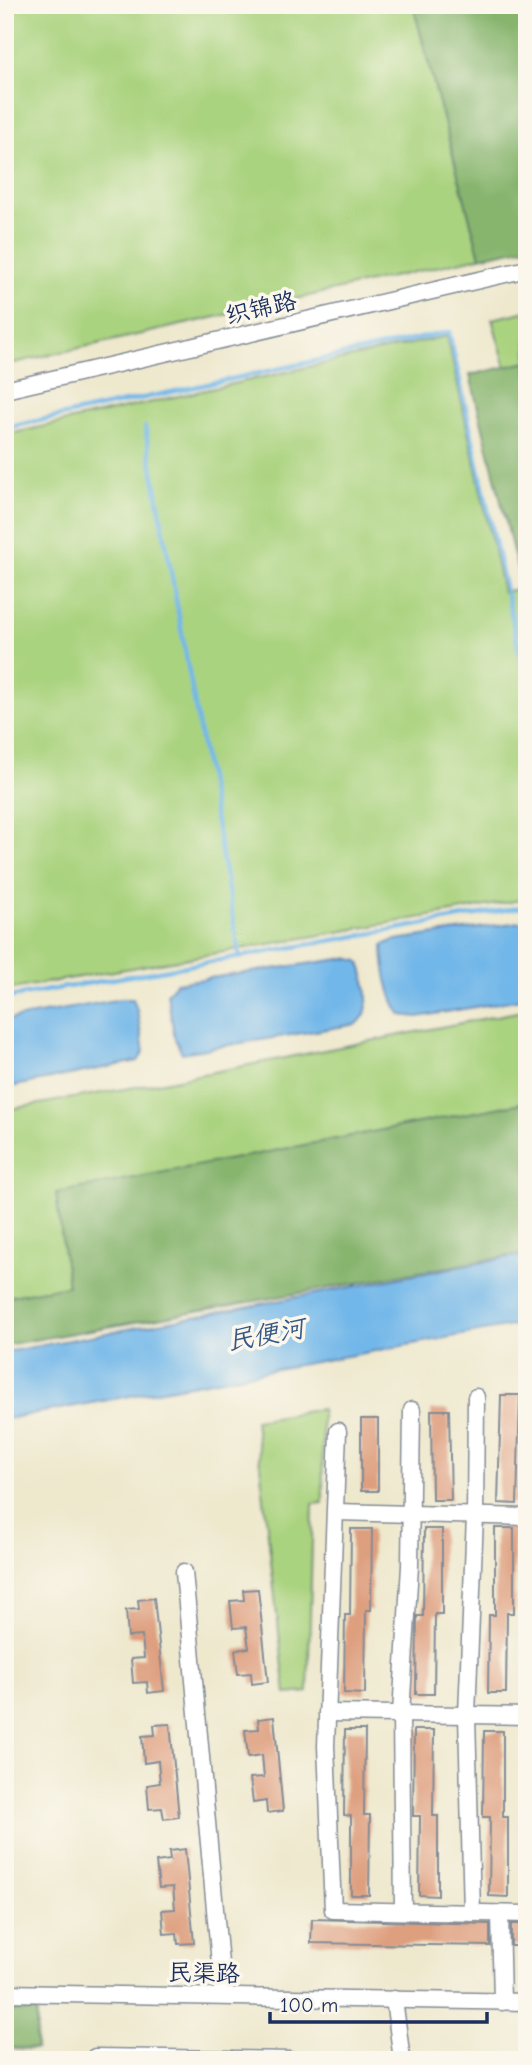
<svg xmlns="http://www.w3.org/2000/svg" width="532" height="2065" font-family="'Comic Neue','LXGW WenKai TC',sans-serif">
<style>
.green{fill:#aad37f;stroke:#62816e;stroke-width:2}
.forest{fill:#87b56e;stroke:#517266;stroke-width:2}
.water{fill:#72b7e9;stroke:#4673a4;stroke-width:2}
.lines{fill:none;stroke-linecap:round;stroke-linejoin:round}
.stream{stroke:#72b7e9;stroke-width:4.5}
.building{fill:#de9f7f}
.minor-casing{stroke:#848c96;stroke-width:19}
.minor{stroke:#fff;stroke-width:16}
.labels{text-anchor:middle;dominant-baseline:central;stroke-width:7;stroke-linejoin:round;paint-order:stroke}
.street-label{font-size:24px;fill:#1b2f5e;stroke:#fbf7ec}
.water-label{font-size:26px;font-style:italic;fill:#355888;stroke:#fbf7ec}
</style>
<rect width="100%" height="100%" fill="#fbf7ec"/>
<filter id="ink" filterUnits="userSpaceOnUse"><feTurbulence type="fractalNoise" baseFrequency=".0143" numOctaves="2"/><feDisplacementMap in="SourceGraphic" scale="14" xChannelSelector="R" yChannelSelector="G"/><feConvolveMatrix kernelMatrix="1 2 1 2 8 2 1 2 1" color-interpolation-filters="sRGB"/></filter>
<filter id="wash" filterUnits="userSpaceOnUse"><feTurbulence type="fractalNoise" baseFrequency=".00686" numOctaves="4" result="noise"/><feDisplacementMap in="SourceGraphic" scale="28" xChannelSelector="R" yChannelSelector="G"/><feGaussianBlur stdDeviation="1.57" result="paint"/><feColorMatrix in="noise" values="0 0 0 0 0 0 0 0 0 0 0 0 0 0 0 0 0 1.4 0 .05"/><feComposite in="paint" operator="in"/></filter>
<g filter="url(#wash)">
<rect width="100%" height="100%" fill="#eee8cd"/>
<g class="green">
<polygon points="5,5 413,5 480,257 5,365"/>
<polygon points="527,311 527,362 506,367 492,319"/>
<polygon points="447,336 503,592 527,587 527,899 5,990 5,435"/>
<polygon points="527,1010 527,1102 57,1193 68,1286 5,1297 5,1110 158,1083"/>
<polygon points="322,1409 323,1503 313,1504 308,1692 286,1694 255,1420"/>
</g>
<g class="forest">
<polygon points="413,5 527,5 527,247 480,257"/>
<polygon points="527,362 527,587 522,588 470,375"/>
<polygon points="527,1102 527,1253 5,1345 5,1297 68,1286 56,1193"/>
<polygon points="5,2010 37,2011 36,2049 5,2048"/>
</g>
<g class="water">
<path d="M527 921V998L418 1017 401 1015C389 1000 383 965 383 945L396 940Z"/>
<path d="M347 958 359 961C365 973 370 1001 365 1014 364 1016 359 1022 357 1024L182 1053 175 1039 167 994 176 983Z"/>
<polygon points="121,999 133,999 137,1010 144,1052 138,1061 5,1088 5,1020"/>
<polygon points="527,1254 527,1323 5,1419 5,1352"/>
</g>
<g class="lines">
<g class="stream">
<polyline points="145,427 240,957"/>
<polyline points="5,428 449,332 527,687"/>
<polyline points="5,998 527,906"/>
</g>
</g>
<g id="blocks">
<g class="building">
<polygon points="501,1395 520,1395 517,1504 498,1503"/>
<polygon points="431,1410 449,1410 451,1500 432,1500"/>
<rect x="361" y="1419" width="17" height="72"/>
<polygon points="495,1528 514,1528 514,1613 507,1613 506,1693 488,1693 489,1615 495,1615"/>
<polygon points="351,1529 372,1529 371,1610 366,1610 365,1694 344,1693 345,1615 350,1615"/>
<polygon points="424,1529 442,1529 442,1614 435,1614 434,1694 416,1694 417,1616 423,1616"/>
<polygon points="258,1589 268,1682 252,1684 251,1673 238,1674 235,1650 249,1648 246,1627 233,1628 230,1601 244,1600 243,1590"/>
<polygon points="154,1598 164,1691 148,1693 147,1682 133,1683 131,1659 144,1658 142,1636 128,1637 126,1610 139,1609 138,1600"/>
<polygon points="274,1717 283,1811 267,1813 266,1801 253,1803 250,1778 264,1777 262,1755 248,1757 245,1730 259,1729 258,1719"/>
<polygon points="170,1724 179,1817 164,1819 162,1808 149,1809 147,1785 160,1783 158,1761 144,1763 142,1736 155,1735 154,1725"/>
<polygon points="345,1730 365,1730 364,1815 370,1815 369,1895 351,1895 351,1816 344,1815"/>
<polygon points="414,1730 434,1730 433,1816 438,1816 438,1896 419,1895 420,1816 413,1816"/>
<polygon points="484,1731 503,1731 503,1817 508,1817 508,1897 489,1896 490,1817 483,1817"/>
<polygon points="185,1849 194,1943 178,1944 177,1933 164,1934 162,1910 175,1909 173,1887 159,1888 156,1862 170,1860 169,1851"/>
<polygon points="312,1919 490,1924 490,1946 311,1943"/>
<rect x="511" y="1924" width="16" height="22"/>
</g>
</g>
</g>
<g filter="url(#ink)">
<use href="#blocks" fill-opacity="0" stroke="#848c96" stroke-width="2"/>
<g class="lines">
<g class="minor-casing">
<g id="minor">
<polyline points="5,390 527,269"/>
<polyline points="338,1431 326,1746 333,1910 527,1914"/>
<polyline points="336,1512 527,1517"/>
<polyline points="184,1572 223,1996"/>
<polyline points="327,1713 527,1716"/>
<polyline points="403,1911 401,1714 410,1566 412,1410"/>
<polyline points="472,1913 467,1715 475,1516 476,1397"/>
<polyline points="500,1914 502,2002"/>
<polyline points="5,1993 527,2002"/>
<polyline points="394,1999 402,2060"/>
<polyline points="96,2060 95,2057 289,2060"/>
</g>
</g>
<use href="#minor" class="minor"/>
</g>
</g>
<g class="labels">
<g class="street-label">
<text transform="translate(261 308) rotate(-13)">织锦路</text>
<text transform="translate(204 1973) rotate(1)">民渠路</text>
</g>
<g class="water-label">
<text transform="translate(266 1335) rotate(-10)">民便河</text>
</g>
</g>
<rect width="532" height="2065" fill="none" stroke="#fbf7ec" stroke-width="28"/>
<path d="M270 2012v10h217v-10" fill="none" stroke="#1b2f5e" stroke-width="3.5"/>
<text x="280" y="2012" font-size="21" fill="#1b2f5e" stroke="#fbf7ec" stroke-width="5" paint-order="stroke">100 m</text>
</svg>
